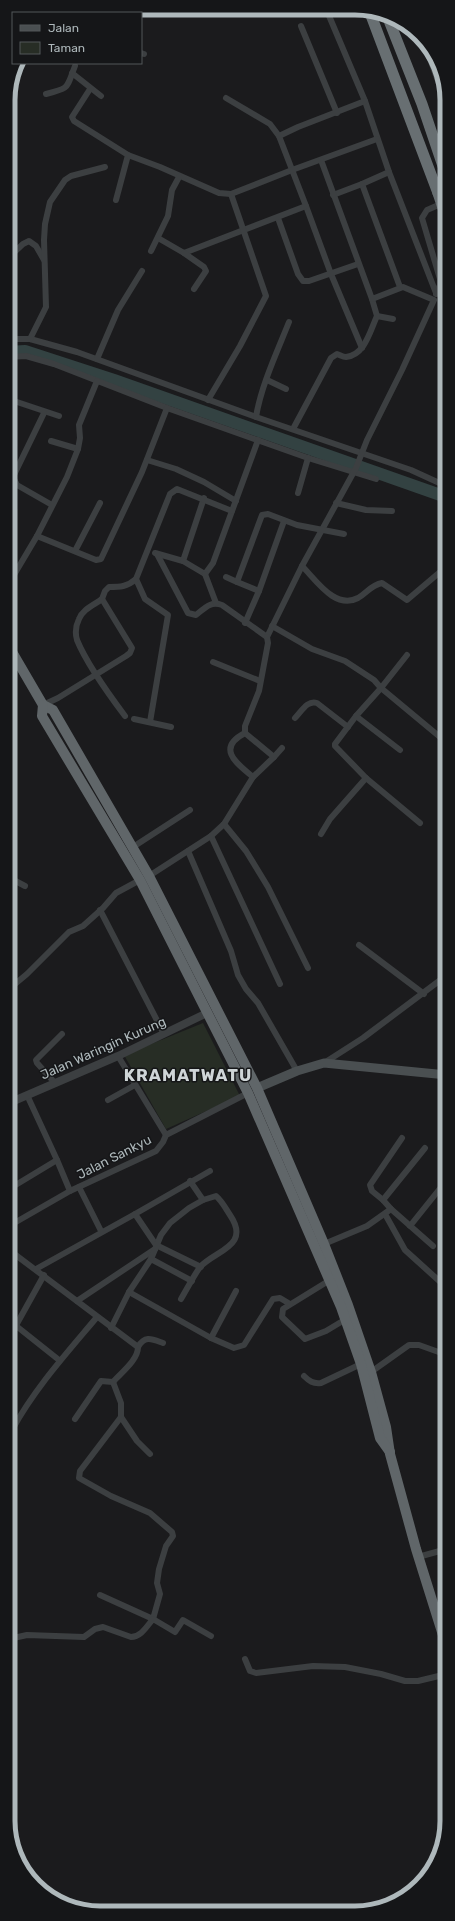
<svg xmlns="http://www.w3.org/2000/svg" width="455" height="1921" font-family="Rubik,sans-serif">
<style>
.green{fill:#272d25}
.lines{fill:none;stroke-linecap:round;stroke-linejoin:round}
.river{stroke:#334242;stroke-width:12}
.minor{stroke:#3c3f41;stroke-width:6}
.tertiary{stroke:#3c3f41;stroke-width:8}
.secondary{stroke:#4a4f51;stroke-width:9}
.trunk{stroke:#606669;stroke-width:10}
.motorway{stroke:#686f72;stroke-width:11}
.motorway-bridge{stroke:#686f72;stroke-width:11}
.labels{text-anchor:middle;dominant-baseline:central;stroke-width:3;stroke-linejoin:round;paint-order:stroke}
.street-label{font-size:13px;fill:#aeb8bb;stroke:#151618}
.district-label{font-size:17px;font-weight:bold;letter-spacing:1px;fill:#cfd5d7;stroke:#151618}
.rim{fill:none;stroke:#aeb8bb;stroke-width:5}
</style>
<rect width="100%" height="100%" fill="#1b1b1d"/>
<polygon class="green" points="203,1023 240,1096 166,1129 124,1055"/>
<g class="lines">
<polyline class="river" points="8,352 25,351 114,380 446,497"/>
<g class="minor">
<polyline points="327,11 365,101 389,172 362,184 400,287"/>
<polyline points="301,26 337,113"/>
<polyline points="425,45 446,103"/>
<polyline points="141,53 144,54"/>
<polyline points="72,73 101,96"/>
<polyline points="90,89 72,117 74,121 128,155 116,200"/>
<path d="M46 94C70 88 66 89 75 66"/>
<polyline points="226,98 270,124 279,136"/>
<polyline points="128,155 160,167 219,193 231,194"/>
<polyline points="389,172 436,293"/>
<polyline points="333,195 362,184"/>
<polyline points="306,206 331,274 362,348"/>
<polyline points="278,218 298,274 303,281 309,281 358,264"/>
<polyline points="158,238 184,253 306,206 279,136 298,127 365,101"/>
<polyline points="151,251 168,216 172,190 179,177"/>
<polyline points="184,253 204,267 206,271 194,289"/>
<polyline points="8,258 23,244 29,241 36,246 44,260"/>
<polyline points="436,294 440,285 440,279 422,218 427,210 443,203"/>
<polyline points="377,316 393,319"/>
<polyline points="8,339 30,339 77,352 256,417 411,470 446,486"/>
<polyline points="30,339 46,307 44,240 45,224 50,202 65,180 71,176 105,167"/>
<polyline points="8,357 26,356 54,364 167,408 308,458 376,479"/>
<polyline points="97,359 118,310 142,271"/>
<polyline points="267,380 286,389"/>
<polyline points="8,399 59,416"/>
<polyline points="208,400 240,346 266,296 231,194 292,170 377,139"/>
<polyline points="44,413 13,477 17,485 52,505"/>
<path d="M256 417C261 386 277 352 289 322"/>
<path d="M293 429 331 358 337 354C340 355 343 357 346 357 365 355 370 331 377 316L372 299"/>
<polyline points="51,441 78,449"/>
<polyline points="147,460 176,469 204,482 236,501"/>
<polyline points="298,493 308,458"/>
<polyline points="336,503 366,510 392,511"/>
<polyline points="37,536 96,560 101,559 142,472 167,408"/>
<polyline points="75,551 100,503"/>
<polyline points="155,553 183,561 204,498"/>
<path d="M157 554 188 613 196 615C205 608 210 601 222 605L267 637 302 566 356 468 367 440 402 370 434 300 403 287 372 299 321 160"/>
<polyline points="183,561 205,574 213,563 258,440"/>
<path d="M302 566C316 580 335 610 358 598 367 593 371 585 382 583L407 600 440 572"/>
<polyline points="205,574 216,603"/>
<polyline points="226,577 237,582"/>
<polyline points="136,579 145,599 168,615 150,722"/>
<polyline points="8,585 37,536 67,477 78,449 80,438 79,425 97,381"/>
<polyline points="259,591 237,582 262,515 268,514 297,525 344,534"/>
<polyline points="245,623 259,591 284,521"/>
<polyline points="272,626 312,649 345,661 374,680 381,688 356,716 335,744 335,746 366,778 420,823"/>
<polyline points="407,655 381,688 446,742"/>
<polyline points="213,662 260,681"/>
<polyline points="43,705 58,698 126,656 130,653 132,648 102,599"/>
<path d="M125 716C110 696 86 662 77 640 75 633 76 625 79 619 83 609 94 605 102 599L105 591 109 587C120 587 127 587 136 579L170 494 177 489 232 511"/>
<polyline points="356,716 400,750"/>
<path d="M295 718C302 711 307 700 317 703L348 727"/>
<polyline points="134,719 171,727"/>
<path d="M245 733C216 748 236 763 253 777"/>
<polyline points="274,757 282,748"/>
<polyline points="224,824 246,851 268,887 308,968"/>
<polyline points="321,834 330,819 366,778"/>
<polyline points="211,836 280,984"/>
<polyline points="133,847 190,810"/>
<polyline points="188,851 231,951 238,975 246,989 258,1003 297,1071"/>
<polyline points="149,876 211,836 224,824 253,777 274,757 245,733 245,726 259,691 268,643 267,637"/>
<polyline points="8,877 25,886"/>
<polyline points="100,910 164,1034"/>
<polyline points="359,945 424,994"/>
<polyline points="9,989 27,974 69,932 83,926 103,908 116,893 140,880"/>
<polyline points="118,1056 166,1135"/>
<polyline points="324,1063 363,1038 447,975"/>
<polyline points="55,1083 37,1063 36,1060 62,1034"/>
<polyline points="108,1100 135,1085"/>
<polyline points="57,1160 70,1191"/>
<polyline points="190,1181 203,1200"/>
<polyline points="79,1187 101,1231"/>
<polyline points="9,1189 57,1160 27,1095"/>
<polyline points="383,1200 372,1191 370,1185 402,1138"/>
<polyline points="391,1209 433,1246"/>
<polyline points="135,1214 210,1171"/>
<polyline points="385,1214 405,1250 447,1288"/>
<polyline points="9,1226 70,1191 156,1151 163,1142 166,1135 248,1093"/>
<polyline points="410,1226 442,1186 447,1185"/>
<polyline points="324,1244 367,1226 391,1209 383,1200 425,1148"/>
<path d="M9 1250 138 1347C138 1360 122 1372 113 1382L101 1381 75 1419"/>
<polyline points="151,1259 192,1281"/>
<polyline points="36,1269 135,1214 156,1245 201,1267"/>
<polyline points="330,1280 283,1309 282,1317 305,1339 326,1331 346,1319"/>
<polyline points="129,1292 211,1338 234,1348 244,1345 273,1299 280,1298 290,1304"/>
<polyline points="77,1301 155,1249"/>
<polyline points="15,1325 59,1360"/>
<path d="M111 1328 129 1292 151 1259 161 1235 170 1223 189 1208 203 1200 216 1196C222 1201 226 1209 230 1215 251 1246 216 1250 200 1267 193 1277 187 1289 181 1299"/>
<polyline points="9,1338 44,1275"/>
<polyline points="211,1338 236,1291"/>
<path d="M138 1347C145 1335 152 1339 163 1343"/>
<polyline points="371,1372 409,1345 419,1345 447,1355"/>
<path d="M304 1376C309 1381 313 1384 321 1383L361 1364"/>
<polyline points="121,1417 137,1441 150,1454"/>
<path d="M12 1430C35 1388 66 1354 97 1317"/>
<polyline points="418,1557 447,1549"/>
<polyline points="100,1595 153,1619 160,1594 157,1583 159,1569 166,1546 173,1536 172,1532 150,1513 111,1496 79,1478 80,1471 121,1417 121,1403 113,1382"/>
<path d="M9 1639 27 1635 84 1637 95 1629 103 1627 131 1637C141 1637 147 1626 153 1619L175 1632 183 1620 211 1636"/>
<polyline points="245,1659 250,1671 256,1673 313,1666 345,1667 381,1674 405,1681 418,1681 447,1674"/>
</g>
<polyline class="tertiary" points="9,1103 118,1056 207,1013"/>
<polyline class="secondary" points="257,1088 297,1071 324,1063 447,1075"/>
<g class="trunk">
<polyline points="8,645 43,705 53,710 149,876 257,1088 324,1244 348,1305 371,1372 386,1427 390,1454 416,1549 447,1648"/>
<polyline points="43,705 42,716 140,880 248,1093 341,1307 361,1364 380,1438 390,1452"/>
</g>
<g class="motorway">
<polyline points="369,10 438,193"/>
<polyline points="388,18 422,104 446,175"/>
</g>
<polyline class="motorway-bridge" points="438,193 444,211"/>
</g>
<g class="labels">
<g class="street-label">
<text transform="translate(103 1048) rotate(-24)">Jalan Waringin Kurung</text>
<text transform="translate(114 1157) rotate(-27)">Jalan Sankyu</text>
</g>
<g class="district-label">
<text x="188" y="1075">KRAMATWATU</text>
</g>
</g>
<path d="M0 0H455V1921H0ZM100 15H355A85 85 0 0 1 440 100V1821A85 85 0 0 1 355 1906H100A85 85 0 0 1 15 1821V100A85 85 0 0 1 100 15Z" fill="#151618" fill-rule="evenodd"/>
<path class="rim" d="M100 15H355A85 85 0 0 1 440 100V1821A85 85 0 0 1 355 1906H100A85 85 0 0 1 15 1821V100A85 85 0 0 1 100 15Z"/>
<rect x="12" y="12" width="130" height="52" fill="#151618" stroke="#525759"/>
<rect x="20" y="25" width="20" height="6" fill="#4a4f51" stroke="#525759"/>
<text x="48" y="32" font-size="12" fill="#aeb8bb">Jalan</text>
<rect x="20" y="42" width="20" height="12" fill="#272d25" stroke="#525759"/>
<text x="48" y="52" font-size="12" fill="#aeb8bb">Taman</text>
</svg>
